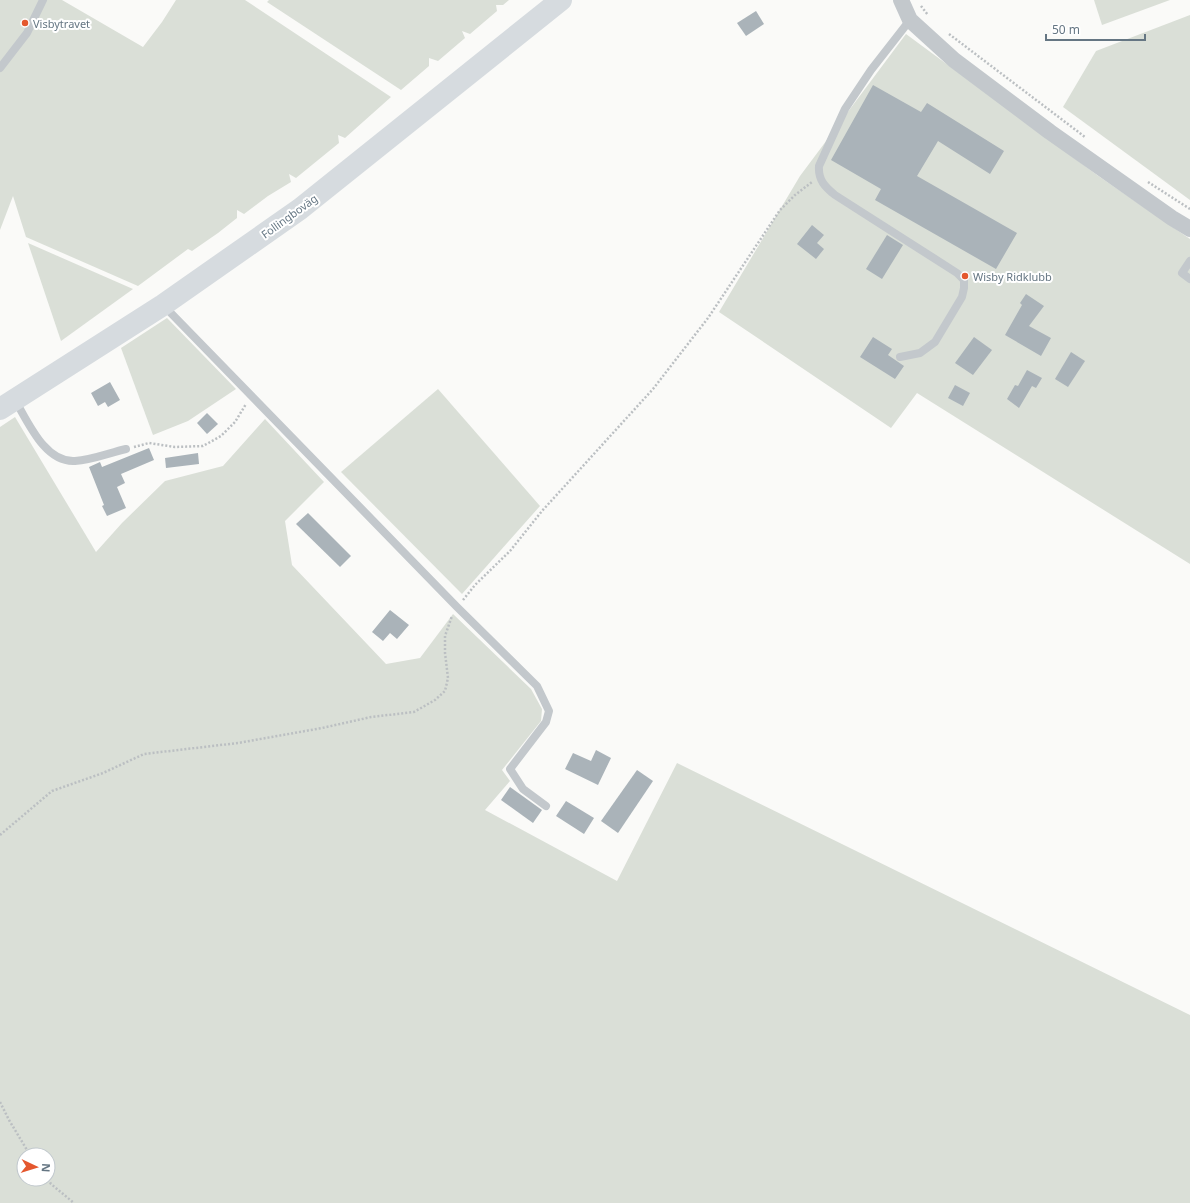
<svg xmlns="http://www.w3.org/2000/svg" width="1190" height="1203" font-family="'Noto Sans',sans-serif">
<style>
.green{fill:#dadfd7;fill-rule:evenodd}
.building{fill:#aab3b9}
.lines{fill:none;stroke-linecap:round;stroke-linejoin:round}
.path{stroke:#bbbfc2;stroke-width:2.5;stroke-dasharray:2 2;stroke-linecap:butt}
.service{stroke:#c3c8cc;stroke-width:8}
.minor{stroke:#c3c8cc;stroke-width:16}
.secondary{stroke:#d6dbdf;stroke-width:22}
.poi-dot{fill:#e4572e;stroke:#fff;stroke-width:1.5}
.labels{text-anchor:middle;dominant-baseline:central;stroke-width:4;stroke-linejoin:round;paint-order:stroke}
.poi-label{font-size:11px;fill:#657683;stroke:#fff;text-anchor:start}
.street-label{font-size:11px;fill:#657683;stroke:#fff}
</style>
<rect width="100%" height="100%" fill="#fafaf8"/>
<g class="green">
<polygon points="0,0 62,0 143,47 162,22 176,0 245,0 391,97 345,138 338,135 339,143 296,178 289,174 291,182 268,196 244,214 237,210 237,218 218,233 192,251 188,249 138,286 26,237 13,196 0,230"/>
<polygon points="269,0 509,0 503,5 496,5 497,11 470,34 462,31 465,38 438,61 429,58 429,66 401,90 267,2"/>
<polygon points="1094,0 1170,0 1102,25"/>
<polygon points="1190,15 1190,200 1063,107 1096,51"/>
<polygon points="906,34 1097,175 1190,239 1190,564 917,393 891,428 719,312 800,176"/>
<polygon points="28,243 133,289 61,341"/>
<polygon points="167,318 236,389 188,421 153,435 121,348"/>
<polygon points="438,389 540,506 462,594 341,472"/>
<path d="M15 417 96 552 122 523 165 481 223 466 265 419 324 482 285 521 292 565 386 664 420 658 453 614 531 689 542 709 541 721 502 770 510 781 485 810 617 881 677 763 1190 1015V1203H0V427ZM24 1155H48V1179H24Z"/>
</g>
<g class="building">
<polygon points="756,11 764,24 746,36 737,23"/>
<polygon points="873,85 921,112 927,103 1004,151 990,174 938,141 917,176 1017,233 996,269 875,200 881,189 831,160"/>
<polygon points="812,225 824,235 817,243 824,249 816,259 797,244"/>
<polygon points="887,235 903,245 882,279 866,269"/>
<polygon points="1026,294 1044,306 1029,326 1051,338 1041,356 1005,335 1022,305 1020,303"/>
<polygon points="873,337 892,349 888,355 904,366 895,379 860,357"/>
<polygon points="974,337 992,350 973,375 955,363"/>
<polygon points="1071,352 1085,361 1068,387 1055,379"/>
<polygon points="1027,370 1042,378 1036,388 1032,386 1019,408 1007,399 1015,385 1018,386"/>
<polygon points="110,382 120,400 108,407 105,402 98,406 91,393"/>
<polygon points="955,385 970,393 963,406 948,398"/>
<polygon points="207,413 218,424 207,434 197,423"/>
<polygon points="149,448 154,460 121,474 125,483 117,487 126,508 107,516 102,506 104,505 89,467 100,462 102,467"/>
<polygon points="198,453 199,464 166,468 165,458"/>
<polygon points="308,513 351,556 340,567 296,524"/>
<polygon points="390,610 409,625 397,639 390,633 383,641 372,632"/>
<polygon points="596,750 611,758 598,785 565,769 573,753 591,761"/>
<polygon points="637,770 653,781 618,833 601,821"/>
<polygon points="510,787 542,810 533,823 501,800"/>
<polygon points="566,801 594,818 584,834 556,816"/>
</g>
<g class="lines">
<g class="path">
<polyline points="921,6 928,15"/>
<polyline points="949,34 1085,137"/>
<polyline points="1148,182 1190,209"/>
<polyline points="134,447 149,443 175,447 203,446 221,436 235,422 246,404"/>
<polyline points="463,600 475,585 510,551 542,511 653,389 708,318 780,210 795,195 812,182"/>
<polyline points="0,835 52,791 103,773 144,754 238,743 322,728 371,717 414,712 435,700 445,691 448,678 445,653 445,636 452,616"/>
<polyline points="0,1102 9,1120 30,1155"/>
<polyline points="48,1179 51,1184 74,1203"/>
</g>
<g class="service">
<polyline points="0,68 27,33 43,0"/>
<polyline points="1190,261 1182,273 1190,279"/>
<polyline points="164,306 457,607 537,686 549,711 546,722 510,769 523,789 546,806"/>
<path d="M900 357 920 353 935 342 962 297 964 288V280L957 273 835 195C825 187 818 180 819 166L845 109 871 70 910 20"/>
<path d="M15 400C28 422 45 463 75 461 92 460 109 453 126 449"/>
</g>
<polyline class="minor" points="901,0 910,20 954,60 1050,132 1172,218 1190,229"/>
<polyline class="secondary" points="0,409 163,305 300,209 561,0"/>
</g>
<g class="poi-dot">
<circle cx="25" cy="23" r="4"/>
<circle cx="965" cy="276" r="4"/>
</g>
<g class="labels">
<g class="poi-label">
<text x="33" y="23">Visbytravet</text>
<text x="973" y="276">Wisby Ridklubb</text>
</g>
<g class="street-label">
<text transform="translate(289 216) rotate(-36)">Follingboväg</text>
</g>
</g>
<g transform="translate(36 1167) rotate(94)"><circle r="19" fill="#ffffff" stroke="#c1c8cd"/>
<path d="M0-3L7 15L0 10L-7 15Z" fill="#e4572e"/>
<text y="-6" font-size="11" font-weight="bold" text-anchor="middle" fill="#657683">N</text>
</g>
<path d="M1046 34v6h99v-6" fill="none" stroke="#657683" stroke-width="2"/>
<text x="1052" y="34" font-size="12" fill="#657683" stroke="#ffffff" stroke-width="3" paint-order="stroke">50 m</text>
</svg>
